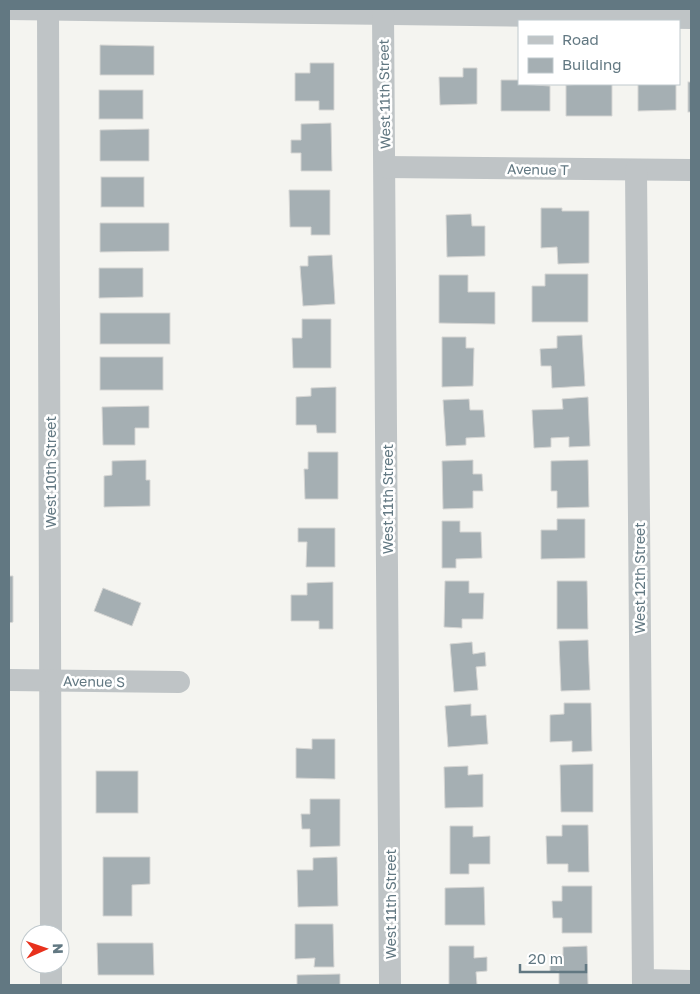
<svg xmlns="http://www.w3.org/2000/svg" width="700" height="994" font-family="'Golos Text',sans-serif">
<style>
.building{fill:#a5afb3;stroke:#d5d5d3}
.lines{fill:none;stroke-linecap:round;stroke-linejoin:round}
.minor{stroke:#bfc4c6;stroke-width:22}
.labels{text-anchor:middle;dominant-baseline:central;stroke-width:5;stroke-linejoin:round;paint-order:stroke}
.street-label{font-size:14px;fill:#627882;stroke:#fff}
</style>
<rect width="100%" height="100%" fill="#f4f4f0"/>
<g class="building">
<polygon points="100,45 154,46 154,75 100,75"/>
<polygon points="310,63 334,63 334,110 319,110 319,101 295,101 295,73 310,73"/>
<polygon points="463,68 477,68 477,104 440,105 439,77 463,77"/>
<polygon points="501,80 519,80 519,84 550,86 550,111 501,111"/>
<rect x="688" y="82" width="3" height="30"/>
<polygon points="583,84 612,84 612,116 566,116 566,85"/>
<polygon points="638,84 676,84 676,110 638,111"/>
<rect x="99" y="90" width="44" height="29"/>
<polygon points="331,123 332,171 301,171 301,153 291,153 291,140 301,140 301,124"/>
<polygon points="149,129 149,161 100,161 100,130"/>
<rect x="101" y="177" width="43" height="30"/>
<polygon points="289,190 330,190 330,235 311,235 311,227 290,227"/>
<polygon points="541,208 562,208 562,211 589,211 589,263 558,264 557,247 541,248"/>
<polygon points="471,214 472,226 485,226 485,256 447,257 446,215"/>
<polygon points="100,223 169,223 169,251 100,252"/>
<polygon points="332,255 335,304 303,306 300,266 308,266 308,256"/>
<polygon points="99,268 143,268 143,297 99,298"/>
<polygon points="545,274 588,274 588,322 532,322 532,286 545,286"/>
<polygon points="439,275 468,275 468,292 495,292 495,324 439,323"/>
<rect x="100" y="313" width="70" height="31"/>
<polygon points="302,319 331,319 331,368 293,368 292,338 302,338"/>
<polygon points="582,335 585,386 552,388 551,366 541,366 540,349 557,348 557,336"/>
<polygon points="442,337 466,337 466,348 474,348 473,386 442,387"/>
<rect x="100" y="357" width="63" height="33"/>
<polygon points="336,387 336,433 317,433 316,425 296,425 296,397 311,396 311,388"/>
<polygon points="588,397 590,446 569,447 569,437 551,438 551,447 534,448 532,410 563,409 562,399"/>
<polygon points="469,399 470,410 483,410 485,437 466,438 466,445 446,446 443,400"/>
<polygon points="149,406 149,428 135,428 135,445 103,445 102,407"/>
<polygon points="308,452 338,452 338,499 305,499 304,469 308,469"/>
<polygon points="146,460 146,480 150,480 150,506 104,507 104,476 112,475 112,461"/>
<polygon points="473,460 473,474 482,474 483,491 473,491 473,508 443,509 442,461"/>
<polygon points="588,460 589,507 557,508 557,491 551,491 551,461"/>
<polygon points="557,519 585,519 585,558 541,559 541,530 557,530"/>
<polygon points="442,521 460,521 460,532 481,532 482,558 456,559 456,568 442,568"/>
<polygon points="298,528 335,528 335,567 306,567 307,542 298,542"/>
<polygon points="9,576 13,576 13,622 9,623"/>
<polygon points="445,581 469,581 469,593 484,593 483,619 462,619 462,628 444,627"/>
<polygon points="557,581 587,581 588,629 557,629"/>
<polygon points="333,582 333,629 319,629 319,621 291,621 291,595 307,595 307,583"/>
<polygon points="103,588 141,603 132,626 94,611"/>
<polygon points="588,640 590,690 561,691 559,641"/>
<polygon points="472,642 473,654 485,652 486,666 476,667 478,690 454,692 450,644"/>
<polygon points="564,703 591,703 592,751 572,752 572,741 550,742 550,715 564,714"/>
<polygon points="471,704 471,716 486,715 488,744 448,747 445,706"/>
<polygon points="312,739 335,739 335,779 296,778 296,748 312,749"/>
<polygon points="593,764 593,812 561,812 560,765"/>
<polygon points="468,766 468,775 483,774 483,807 445,808 444,767"/>
<rect x="96" y="771" width="42" height="42"/>
<polygon points="310,799 340,799 340,846 310,847 310,829 302,829 301,814 310,814"/>
<polygon points="562,825 588,825 589,872 568,872 568,864 547,864 546,836 562,836"/>
<polygon points="450,826 473,826 473,837 490,836 490,864 469,864 469,874 450,874"/>
<polygon points="103,857 150,857 150,884 132,885 132,916 103,916"/>
<polygon points="337,857 338,906 298,907 297,870 313,870 313,858"/>
<polygon points="562,886 592,886 592,933 562,933 562,918 553,918 552,901 562,901"/>
<polygon points="484,887 485,925 445,925 445,888"/>
<polygon points="295,924 333,924 334,967 314,967 315,958 295,959"/>
<polygon points="97,943 153,943 154,975 98,975"/>
<polygon points="449,946 474,946 474,958 487,957 487,971 476,972 477,985 449,985"/>
<polygon points="587,946 588,985 559,985 559,971 550,972 550,958 563,957 563,947"/>
<polygon points="340,974 340,985 297,985 297,975"/>
</g>
<g class="lines">
<g class="minor">
<polyline points="9,9 691,18"/>
<polyline points="48,10 51,934"/>
<polyline points="383,13 390,985"/>
<polyline points="385,167 691,170"/>
<polyline points="636,170 643,985"/>
<polyline points="9,680 179,682"/>
<polyline points="51,964 51,985"/>
<polyline points="643,980 691,981"/>
</g>
</g>
<g class="labels">
<g class="street-label">
<text transform="translate(384 94) rotate(-91)">West 11th Street</text>
<text transform="translate(538 169) rotate(1)">Avenue T</text>
<text transform="translate(50 472) rotate(-90)">West 10th Street</text>
<text transform="translate(387 499) rotate(-90)">West 11th Street</text>
<text transform="translate(639 578) rotate(-90)">West 12th Street</text>
<text transform="translate(94 681) rotate(1)">Avenue S</text>
<text transform="translate(390 904) rotate(-90)">West 11th Street</text>
</g>
</g>
<rect width="700" height="994" fill="none" stroke="#627882" stroke-width="20"/>
<rect x="518" y="20" width="162" height="65" fill="#ffffff" stroke="#c0c9cd"/>
<rect x="528" y="36" width="25" height="8" fill="#bfc4c6" stroke="#c0c9cd"/>
<text x="562" y="45" font-size="15" fill="#627882">Road</text>
<rect x="528" y="58" width="25" height="15" fill="#a5afb3" stroke="#c0c9cd"/>
<text x="562" y="70" font-size="15" fill="#627882">Building</text>
<g transform="translate(45 949) rotate(88)"><circle r="24" fill="#ffffff" stroke="#c0c9cd"/>
<path d="M0-4L9 19L0 12L-9 19Z" fill="#e8311c"/>
<text y="-8" font-size="14" font-weight="bold" text-anchor="middle" fill="#627882">N</text>
</g>
<path d="M520 964v8h66v-8" fill="none" stroke="#627882" stroke-width="2.5"/>
<text x="528" y="964" font-size="15" fill="#627882" stroke="#ffffff" stroke-width="4" paint-order="stroke">20 m</text>
</svg>
